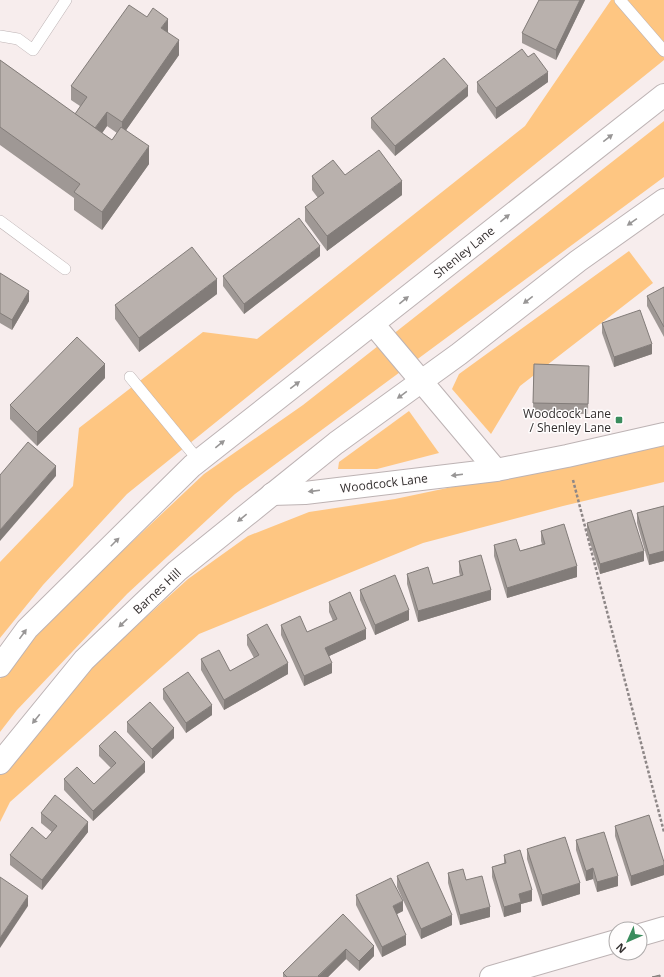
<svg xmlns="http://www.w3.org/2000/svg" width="664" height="977" font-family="'Open Sans',sans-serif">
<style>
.green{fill:#fec682}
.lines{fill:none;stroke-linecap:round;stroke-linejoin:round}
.lane-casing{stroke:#bdb3b4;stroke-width:12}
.street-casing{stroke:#bdb3b4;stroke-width:24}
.secondary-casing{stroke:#bdb3b4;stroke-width:24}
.path{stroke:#8e8787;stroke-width:2.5;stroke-dasharray:3 2;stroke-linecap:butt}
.lane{stroke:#fff;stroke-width:11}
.street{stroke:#fff;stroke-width:22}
.secondary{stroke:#fff;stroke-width:22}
.wall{fill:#9f9895;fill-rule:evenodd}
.shaded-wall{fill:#827c79}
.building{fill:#b9b1ad;stroke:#827c79}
.oneway{fill:#989696}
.poi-dot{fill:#3a8c5d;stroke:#fffdfd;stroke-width:1.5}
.labels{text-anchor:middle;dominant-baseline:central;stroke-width:3;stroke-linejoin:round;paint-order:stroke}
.street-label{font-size:12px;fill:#322e2e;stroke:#fffdfd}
.poi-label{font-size:12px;fill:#322e2e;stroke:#fffdfd;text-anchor:end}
</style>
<rect width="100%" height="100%" fill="#f7eded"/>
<g class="green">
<polygon points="611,0 664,0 664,60 127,494 43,585 0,638 0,562 73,486 79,428 203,332 257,339 525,126"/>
<polygon points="664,121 664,177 235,494 127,594 17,710 0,732 0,679 27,641 204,474 303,405"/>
<polygon points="629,251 653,283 520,386 491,434 452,389 459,374"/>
<polygon points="409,411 439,453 377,469 338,469 339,462"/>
<polygon points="664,442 664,482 563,506 423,543 199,634 10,802 0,822 0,775 92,666 188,579 248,536 309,512 395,499"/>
</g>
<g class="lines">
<g class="lane-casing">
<g id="lane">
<polyline points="620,0 664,51"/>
<polyline points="0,36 18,39 33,50 66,0"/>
<polyline points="0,221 65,269"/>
<polyline points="130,377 199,461"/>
</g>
</g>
<g class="street-casing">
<g id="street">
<polyline points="640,935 664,928"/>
<polyline points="491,977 616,941"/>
</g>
</g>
<g class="secondary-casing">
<g id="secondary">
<polyline points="374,325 496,470"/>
<polyline points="272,494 305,493 496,470 567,456 664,434"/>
<polyline points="0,666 27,629 192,466 664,95"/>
<polyline points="0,763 84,660 177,571 336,443 459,354 578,261 664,200"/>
</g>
</g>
<polyline class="path" points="573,480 664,832"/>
<use href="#lane" class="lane"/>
<use href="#street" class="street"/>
<use href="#secondary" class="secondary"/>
</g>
<g class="wall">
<polygon points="539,0 585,0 556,60 522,43 522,33"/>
<path d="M168 33 179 55 126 130 149 164 102 230 74 210V198L0 145V60L75 114 80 106 71 100V86ZM107 126 117 133 112 140 102 133Z"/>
<polygon points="528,57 548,82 496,119 477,92 477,82"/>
<polygon points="468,96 395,156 371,128 371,118"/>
<polygon points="345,175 402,195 327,251 305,221 305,207 318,198 312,190 312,176"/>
<polygon points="320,256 244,314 223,286 223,276"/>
<polygon points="0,273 29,301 12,330 0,323"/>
<polygon points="664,287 664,337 647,306 647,296"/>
<polygon points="217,294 139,352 115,319 115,305"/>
<polygon points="602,323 652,354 614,367 602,333"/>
<polygon points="534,364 589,366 588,414 533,413"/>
<polygon points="105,378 37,446 10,419 10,405"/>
<polygon points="664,506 664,561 649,565 637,523 637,513"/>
<polygon points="587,523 644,561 600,574 587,533"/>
<polygon points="541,531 577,577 507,598 494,556 494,545 520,551 542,544 541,541"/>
<polygon points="459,561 491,600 418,622 407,584 407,574 433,584 460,576 459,572"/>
<polygon points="360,590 409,620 375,635 360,600"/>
<polygon points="329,602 366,639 329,656 332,673 304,686 281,635 281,625 307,632 333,621 329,612"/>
<polygon points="247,635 288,674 224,710 201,670 201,659 230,671 254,658 247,645"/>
<polygon points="163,689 212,715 186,733 163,699"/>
<polygon points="127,722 174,738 152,759 127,732"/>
<polygon points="99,746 145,772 93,821 64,790 64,779 94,784 111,768 99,756"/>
<polygon points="41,813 88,832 42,890 10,865 10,855 46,839 52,832 41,823"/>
<polygon points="615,826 664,862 664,875 631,886 615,836"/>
<polygon points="576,840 618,886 597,892 593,879 586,881 576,850"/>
<polygon points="527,849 580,894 542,906 527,859"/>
<polygon points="504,855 532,901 521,904 521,912 504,917 492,877 492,867 504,863"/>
<polygon points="448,873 466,880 490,917 460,925 448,883"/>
<polygon points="397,876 452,925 421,939 397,887"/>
<polygon points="356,895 403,911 397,914 406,945 382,957 356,905"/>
<polygon points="343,914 374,956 359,971 346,959 328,977 283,977 283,973"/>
</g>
<g class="shaded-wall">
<polygon points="580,0 585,0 556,60 556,50"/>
<polygon points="168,19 168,33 161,28"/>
<polygon points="179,40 179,55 122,136 122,122"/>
<polygon points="548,72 548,82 496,119 496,108"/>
<polygon points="468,86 468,96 395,156 395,146"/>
<polygon points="107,112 107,126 94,145 94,130"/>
<polygon points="149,146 149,164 102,230 102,212"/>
<polygon points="402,181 402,195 327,251 327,236"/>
<polygon points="320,246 320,256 244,314 244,304"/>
<polygon points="217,279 217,294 139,352 139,338"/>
<polygon points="29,291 29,301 12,330 12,320"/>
<polygon points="652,344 652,354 614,367 614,357"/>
<polygon points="105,364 105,378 37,446 37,432"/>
<polygon points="56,466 56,476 0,541 0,530"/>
<polygon points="644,551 644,561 600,574 600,564"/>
<polygon points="664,551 664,561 649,565 649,555"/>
<polygon points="577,566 577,577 507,598 507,588"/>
<polygon points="491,590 491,600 418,622 418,611"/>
<polygon points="409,610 409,620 375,635 375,625"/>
<polygon points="366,629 366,639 325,658 325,648"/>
<polygon points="288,663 288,674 224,710 224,700"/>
<polygon points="332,663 332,673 304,686 304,676"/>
<polygon points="212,705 212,715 186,733 186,723"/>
<polygon points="174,728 174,738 152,759 152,749"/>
<polygon points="145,762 145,772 93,821 93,811"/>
<polygon points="88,822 88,832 42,890 42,880"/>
<polygon points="664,865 664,875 631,886 631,876"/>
<polygon points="593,868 593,879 586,881 586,871"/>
<polygon points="618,876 618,886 597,892 597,882"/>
<polygon points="580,883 580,894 542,906 542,895"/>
<polygon points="532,890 532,901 521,904 521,912 504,917 504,907 519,894"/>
<polygon points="28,896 28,906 0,948 0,938"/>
<polygon points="403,901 403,911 393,916 393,906"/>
<polygon points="490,907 490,917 460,925 460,915"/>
<polygon points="452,915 452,925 421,939 421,929"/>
<polygon points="406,935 406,945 382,957 382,947"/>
<polygon points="374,946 374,956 359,971 359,961"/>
<polygon points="346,949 346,959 328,977 318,977"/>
</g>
<g class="building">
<polygon points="539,0 580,0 556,50 522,33"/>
<polygon points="129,5 147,17 153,8 168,19 161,28 179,40 122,122 107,112 95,128 75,114 87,97 71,86"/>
<polygon points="522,49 528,57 534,53 548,72 496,108 477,82"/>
<polygon points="444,58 468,86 395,146 371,118"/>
<polygon points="0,60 112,140 121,127 149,146 102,212 74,192 80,184 0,127"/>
<polygon points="379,150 402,181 327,236 305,207 324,193 312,176 333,160 345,175"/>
<polygon points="299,218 320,246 244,304 223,276"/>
<polygon points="192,247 217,279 139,338 115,305"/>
<polygon points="0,273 29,291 12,320 0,313"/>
<polygon points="664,287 664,327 647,296"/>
<polygon points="640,310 652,344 614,357 602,323"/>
<polygon points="77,337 105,364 37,432 10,405"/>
<polygon points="534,364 589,366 588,404 533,403"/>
<polygon points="28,442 56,466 0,530 0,475"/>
<polygon points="664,506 664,551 649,555 637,513"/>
<polygon points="631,510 644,551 600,564 587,523"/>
<polygon points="564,524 577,566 507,588 494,545 516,539 520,551 545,544 541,531"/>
<polygon points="481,555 491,590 418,611 407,574 428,567 433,584 463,575 459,561"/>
<polygon points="395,575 409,610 375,625 360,590"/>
<polygon points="350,592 366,629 325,648 332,663 304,676 281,625 300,616 307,632 337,619 329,602"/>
<polygon points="267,624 288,663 224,700 201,659 219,650 230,671 259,655 247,635"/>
<polygon points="188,672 212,705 186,723 163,689"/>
<polygon points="150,702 174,728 152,749 127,722"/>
<polygon points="115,731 145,762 93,811 64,779 77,767 94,784 116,763 99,746"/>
<polygon points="55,795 88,822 42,880 10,855 32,827 46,839 57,826 41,813"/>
<polygon points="649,815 664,862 664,865 631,876 615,826"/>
<polygon points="604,832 618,876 597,882 593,868 586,871 576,840"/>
<polygon points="565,837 580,883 542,895 527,849"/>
<polygon points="520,850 532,890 519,894 521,902 504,907 492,867 506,863 504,855"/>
<polygon points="428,862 452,915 421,929 397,876"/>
<polygon points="463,869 466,880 482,876 490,907 460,915 448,873"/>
<polygon points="0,877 28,896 0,938"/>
<polygon points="391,878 403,901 393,906 406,935 382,947 356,895"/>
<polygon points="343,914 374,946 359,961 346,949 318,976 319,977 287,977 283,973"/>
<polygon points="660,975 660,977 652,977"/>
</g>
<defs><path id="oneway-solid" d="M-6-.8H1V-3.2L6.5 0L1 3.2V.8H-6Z"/></defs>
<g class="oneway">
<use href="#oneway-solid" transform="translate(608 138) rotate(-38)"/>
<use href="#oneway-solid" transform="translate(505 218) rotate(-39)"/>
<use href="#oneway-solid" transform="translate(632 222) rotate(145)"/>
<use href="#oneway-solid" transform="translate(404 300) rotate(-39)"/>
<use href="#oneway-solid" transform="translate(528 300) rotate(142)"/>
<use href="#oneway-solid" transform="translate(295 385) rotate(-37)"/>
<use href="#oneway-solid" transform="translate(402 395) rotate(144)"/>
<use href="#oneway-solid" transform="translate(220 444) rotate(-39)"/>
<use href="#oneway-solid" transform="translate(457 475) rotate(173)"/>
<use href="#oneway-solid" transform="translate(314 491) rotate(173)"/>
<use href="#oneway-solid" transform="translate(242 518) rotate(141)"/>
<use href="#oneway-solid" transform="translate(115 542) rotate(-45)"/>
<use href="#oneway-solid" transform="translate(123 623) rotate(136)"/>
<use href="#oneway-solid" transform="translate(23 634) rotate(-54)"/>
<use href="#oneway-solid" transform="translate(36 719) rotate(129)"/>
</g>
<rect class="poi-dot" x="615" y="416" width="8" height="8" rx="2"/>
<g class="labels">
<g class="street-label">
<text transform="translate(464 252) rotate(-39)">Shenley Lane</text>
<text transform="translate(384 483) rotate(-7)">Woodcock Lane</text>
<text transform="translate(157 591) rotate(-43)">Barnes Hill</text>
</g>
<g class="poi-label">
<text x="611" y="413">Woodcock Lane<tspan x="611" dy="14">/ Shenley Lane</tspan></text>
</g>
</g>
<g transform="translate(628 941) rotate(225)"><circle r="19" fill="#fffdfd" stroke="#adaaaa"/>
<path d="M0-3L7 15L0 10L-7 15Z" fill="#3a8c5d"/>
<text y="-6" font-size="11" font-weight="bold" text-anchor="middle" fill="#322e2e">N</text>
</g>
</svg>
